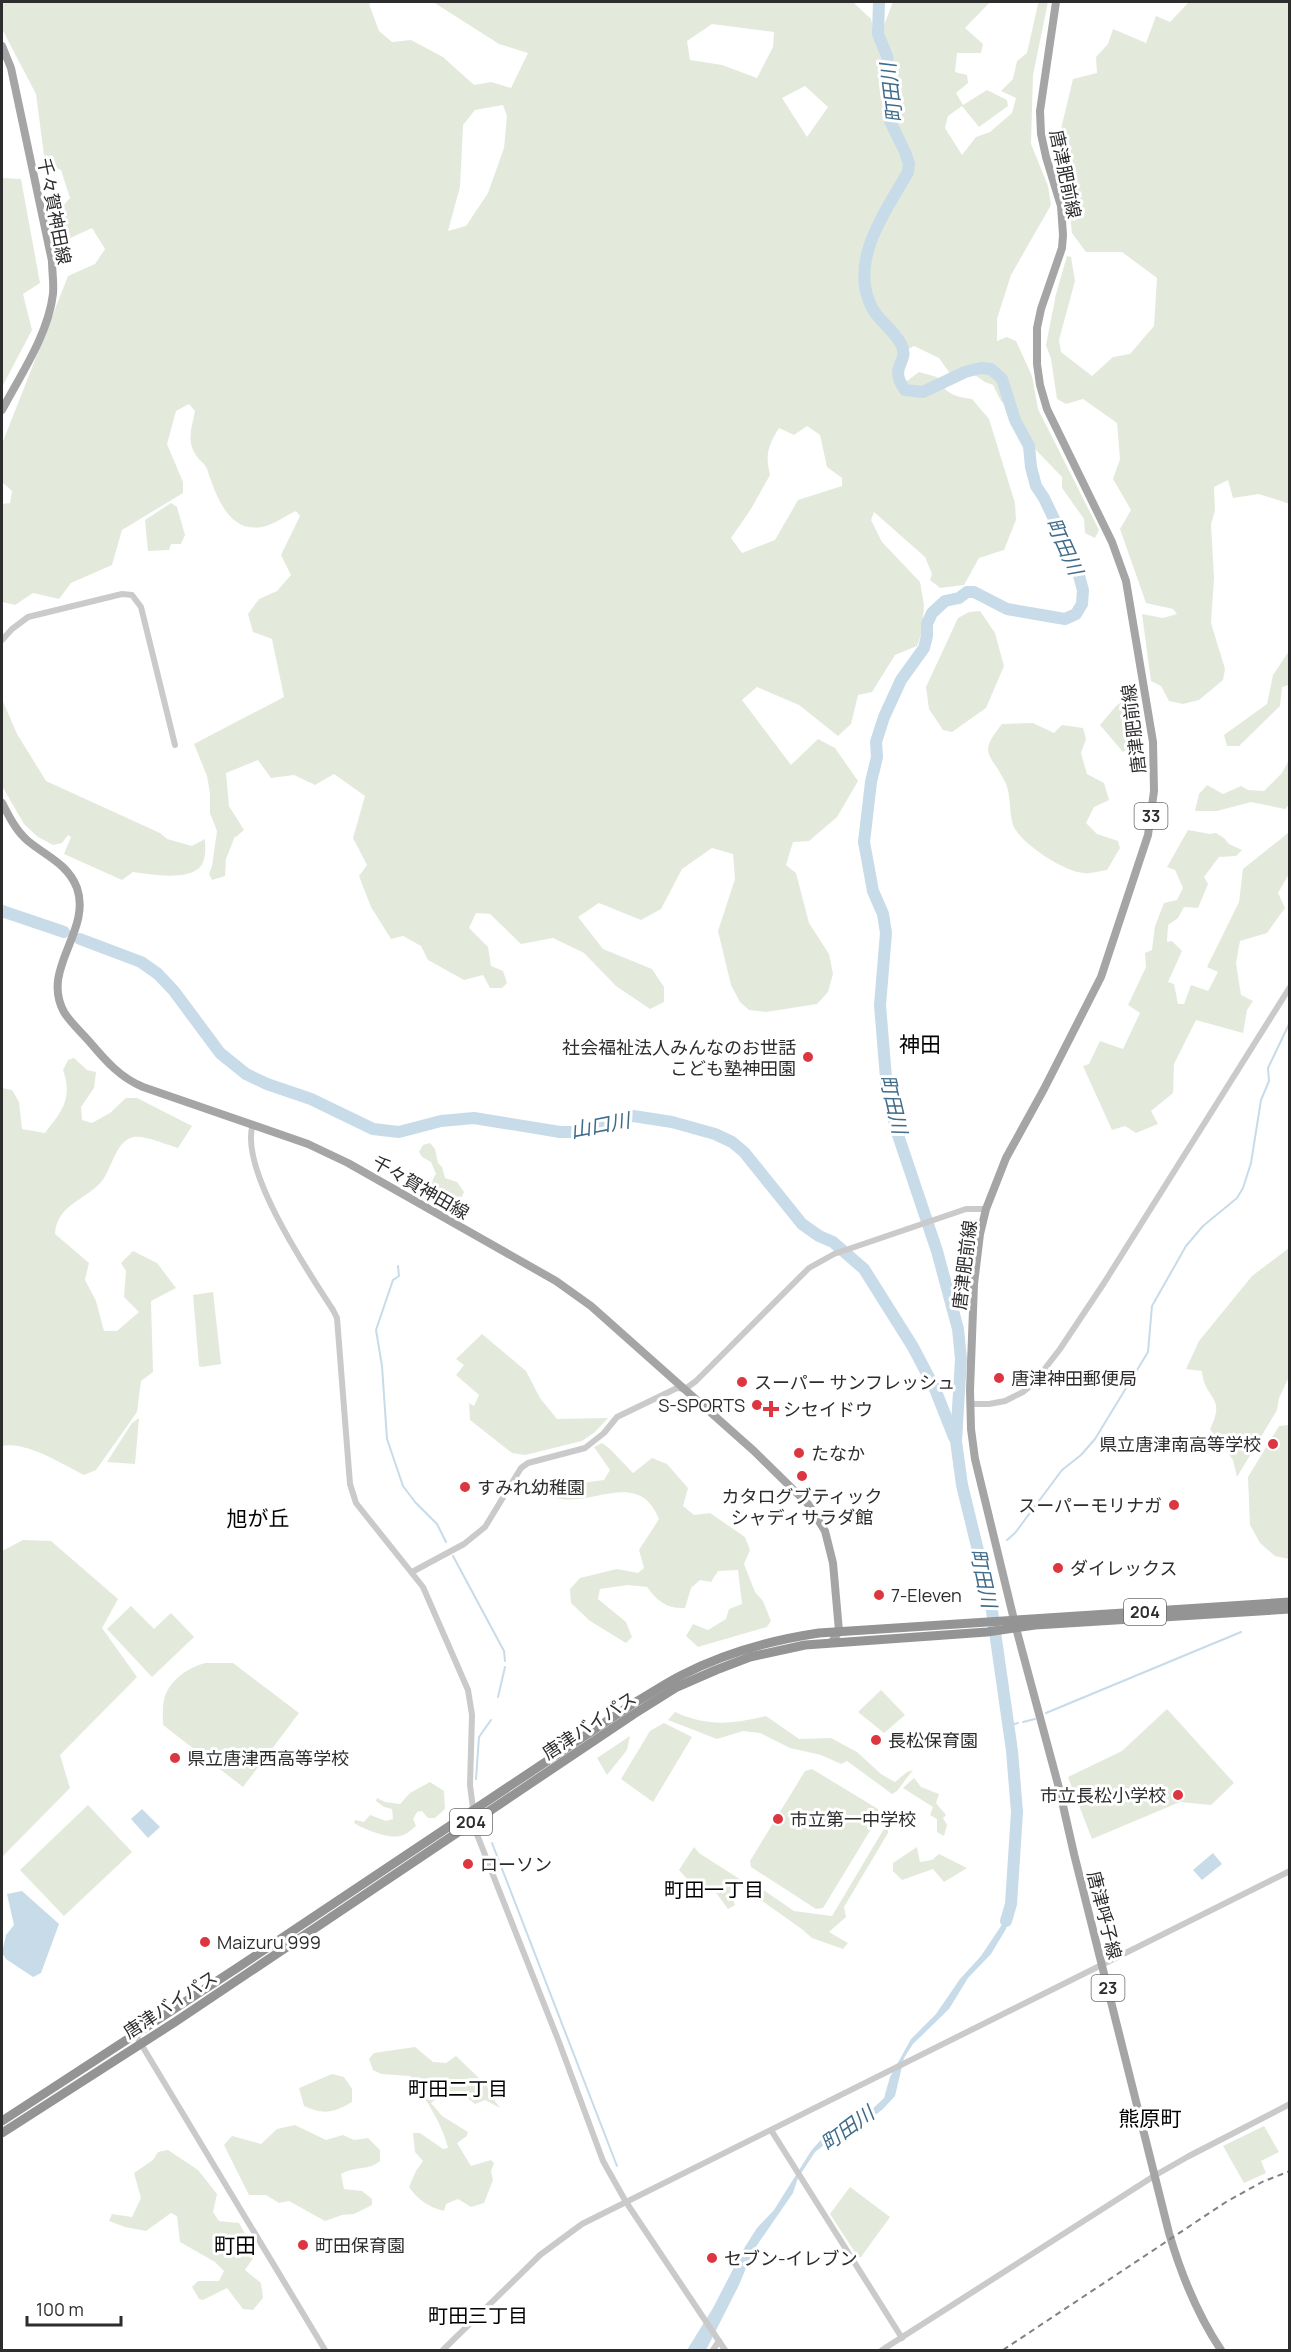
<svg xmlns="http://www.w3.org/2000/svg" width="1291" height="2352" font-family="Manrope,'Noto Sans JP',sans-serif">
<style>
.green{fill:#e3eadb;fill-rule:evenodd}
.water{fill:#c7dbe9}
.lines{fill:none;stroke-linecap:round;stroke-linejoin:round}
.stream{stroke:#c7dbe9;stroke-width:2}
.river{stroke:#c7dbe9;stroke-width:12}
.minor{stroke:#cacaca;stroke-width:6}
.major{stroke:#a5a5a5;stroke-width:8}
.highway{stroke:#949494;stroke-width:9}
.rail{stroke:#828282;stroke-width:2;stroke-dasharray:6 4.5;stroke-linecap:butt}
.poi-dot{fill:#dc3640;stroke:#fff;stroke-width:2}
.labels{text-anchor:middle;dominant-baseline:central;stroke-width:6;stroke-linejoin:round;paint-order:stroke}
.shield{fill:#fff;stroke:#6c6c6c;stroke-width:1.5}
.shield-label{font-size:16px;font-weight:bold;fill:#2d2d2d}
.street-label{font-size:18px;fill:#2d2d2d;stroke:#fff}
.poi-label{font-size:18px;fill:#2d2d2d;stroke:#fff;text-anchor:start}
.water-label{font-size:20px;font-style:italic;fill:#3f6c8a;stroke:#fff}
.neighbourhood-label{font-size:20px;fill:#000;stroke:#fff}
.quarter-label{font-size:21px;fill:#000;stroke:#fff}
</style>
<rect width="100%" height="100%" fill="#fff"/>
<g class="green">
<path d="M2 2H374L369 4 379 31 392 42 411 40 443 57 474 85 491 82 511 88 528 53 499 44 433 2H853L871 19 874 33 882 30 893 2H990L965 28 983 44 981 53H957L955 72 967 75 968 83 956 93 963 105 987 90 1007 100 1008 106 979 127 962 106 948 116 945 128 962 155 976 137 990 132 1012 113 1016 98 1001 91 1013 79 1017 61 1027 53 1038 4 1040 2H1048L1033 75 1031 144 1048 186 1051 205 1011 275 997 319V341L1007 337 1016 341 1032 376 1038 409 1099 530 1095 538 1085 533 1084 519 1062 488V477L1034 448 1022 421 1001 401 993 385 985 382 966 369 951 375 939 358 914 346 899 354 893 371 903 384 919 372 937 377C944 393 955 397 972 399L989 419 1015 503 1016 520 1004 550 979 558 964 585 940 588 930 580 932 574 925 557 874 512 871 520 882 542 920 582 924 605 922 632 917 646 895 655 872 692 858 695 851 724 838 736 799 705 757 687 742 700 791 765 818 739 835 748 858 781 837 817 809 841 793 842 786 865 796 873 809 923 829 954 833 974 828 992 817 1004 766 1012 749 1010 740 1002 731 985 718 931 735 879 733 854 712 848 682 869 661 909 641 920 599 903 578 917 603 949 652 969 664 987V1002L650 1009 616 986 584 953 553 938 521 944 490 914 476 913 469 928 488 947 491 966 503 971 507 983 502 988H490L483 975 464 980 428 960 421 946 403 936 391 939 371 907 359 876 367 865 353 838 365 796 334 774 315 785 294 775 271 778 258 760 226 773 229 806 244 830 236 837 235 836 226 859 225 876 212 880 209 874 212 866 217 831 210 813V793L207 776 194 744 284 697 272 639 253 632 248 614 259 599 277 591 291 575 281 555 300 516 296 511C285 516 273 525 262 527 227 533 216 494 207 469 205 463 199 461 196 455 186 441 192 427 195 411L189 404 176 411 167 444 183 482V493L122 530 112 565 71 583 59 599 33 593 15 605 2 602V504L10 503 12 491 2 482V444L68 276 95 264 105 249 92 228 66 240 54 216 70 198 61 170 45 163 36 94 2 29ZM712 24 774 32 773 47 757 78 722 65 690 60 687 41ZM805 86 828 107 807 137 782 98ZM503 105 507 116 504 148 488 193 466 226 448 231 460 187 463 125 475 110ZM807 426 820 435 827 467 842 478V486L798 500 775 540 742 553 731 538 751 509 770 475C765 454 768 446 779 428L794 435Z"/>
<polygon points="1189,2 1289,2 1290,504 1259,494 1233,498 1228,480 1214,487 1215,511 1211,524 1214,578 1211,623 1225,669 1223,680 1199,700 1183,704 1169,701 1161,686 1151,681 1142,614 1163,618 1177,614 1173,609 1146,603 1120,529 1131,510 1113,479 1120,459 1117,423 1083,399 1066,404 1057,399 1051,359 1046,345 1056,294 1067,256 1071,257 1075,281 1059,340 1061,352 1092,376 1113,357 1130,354 1154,326 1157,278 1122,252 1086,252 1072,233 1069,205 1054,158 1073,79 1097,73 1096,57 1108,44 1113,29 1146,43 1156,16 1170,22"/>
<polygon points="2,178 21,179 40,283 23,294 32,330 2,387"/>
<polygon points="171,503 177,507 185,535 181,544 171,544 169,550 148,551 145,520"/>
<polygon points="980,611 995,633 1004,666 986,708 952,732 943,730 929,709 926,687 958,618 969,612"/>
<polygon points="1289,651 1289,685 1282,687 1280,706 1239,746 1227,746 1224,735 1267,704 1273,675"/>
<polygon points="1133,694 1138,698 1143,738 1123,752 1100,725 1116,706"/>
<path d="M2 699 17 734 46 781 160 833 167 839 192 846 205 839C205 845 206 853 204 859 199 884 150 874 133 872L122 880 64 854 71 837 68 835 62 843 53 845 38 837 24 824 2 786Z"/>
<path d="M1033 723 1054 733 1062 725 1083 728 1086 739 1081 753 1087 774 1104 783 1109 800 1094 807 1086 823 1097 834 1118 841 1120 848 1107 870C1099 871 1091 874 1084 873 1064 872 1020 843 1013 825 1009 812 1011 796 1006 784 992 753 976 756 1002 724Z"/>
<polygon points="1289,760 1289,805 1285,809 1251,802 1217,811 1195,811 1199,794 1207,785 1223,794 1241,786 1248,790 1264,791 1282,773"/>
<polygon points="1289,826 1289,874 1278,893 1285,908 1267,933 1240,941 1236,963 1241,995 1253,1001 1247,1010 1243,1033 1196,1020 1174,1064 1173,1093 1151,1111 1158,1124 1136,1133 1125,1126 1112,1130 1083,1066 1089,1064 1100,1041 1123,1049 1140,1013 1128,1005 1146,967 1145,953 1152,950 1155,926 1164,903 1177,900 1183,888 1175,870 1167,867 1188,830 1210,834 1216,833 1224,838 1229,844 1242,850 1236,856 1219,857 1204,877 1208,884 1198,908 1184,907 1178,918 1168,925 1167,942 1172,941 1182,951 1168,982 1174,984 1178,1004 1184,1004 1191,985 1208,991 1218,972 1207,967 1239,902 1243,869 1288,833"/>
<path d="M74 1058 87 1070 96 1072 94 1088 81 1107 82 1120 92 1123 110 1113 126 1098H137L192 1126 178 1148C168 1145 143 1135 134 1137 116 1140 112 1168 102 1181 85 1201 57 1204 55 1234L89 1263 85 1280 96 1301 104 1331H117L139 1312 124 1297 126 1271 121 1263 133 1251 157 1263 176 1288 151 1301 153 1372 141 1381 137 1412 96 1470 84 1475C62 1464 26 1441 2 1446V1088L12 1090 19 1102 22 1129 45 1133C62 1111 73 1099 63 1070L68 1060Z"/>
<path d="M430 1143 435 1149 438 1163 442 1167 445 1178 457 1182 464 1192C460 1202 455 1204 444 1202L439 1205 431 1201 428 1197C433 1189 430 1181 436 1174L431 1162 422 1157 419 1152 423 1145Z"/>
<path d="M1289 1248V1377L1279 1398 1277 1410 1237 1477 1233 1460 1210 1429C1227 1395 1204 1400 1202 1371L1186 1369 1199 1341 1252 1276Z"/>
<polygon points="213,1292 221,1364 202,1367 199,1366 193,1295"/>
<polygon points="482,1334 526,1371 540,1398 557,1419 608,1418 595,1432 582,1441 525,1455 512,1453 470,1420 469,1403 474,1406 479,1395 456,1375 464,1365 456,1359"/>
<polygon points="139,1418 135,1464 107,1462 132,1423"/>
<polygon points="1289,1425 1290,1425 1289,1559 1275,1556 1260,1543 1250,1525 1248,1477 1279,1426"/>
<path d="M602 1443 610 1449 633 1473 652 1458 667 1464 688 1488 683 1506 694 1515 710 1513 745 1537 750 1550 744 1564 755 1592 763 1601 771 1621 767 1627 698 1647 686 1636 693 1624 708 1630 726 1619 729 1609 742 1604 738 1570 718 1571 711 1582 700 1580 691 1588 685 1608C667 1609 657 1601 647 1587L628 1585 600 1589 598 1599 626 1622 632 1637 626 1643 590 1621 571 1603 570 1589 580 1578 617 1569 638 1573 644 1568 639 1550 659 1519C637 1464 585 1514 548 1495L551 1487 604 1480 610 1470 594 1447Z"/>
<polygon points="23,1540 51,1541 118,1599 102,1628 137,1677 60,1755 70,1788 2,1857 2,1551"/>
<polygon points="131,1606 154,1629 171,1613 194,1637 152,1677 107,1629"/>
<path d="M206 1663H233L299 1713 243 1787 163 1725C163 1717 162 1704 165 1696 172 1678 189 1667 206 1663Z"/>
<polygon points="881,1690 905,1715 884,1733 858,1712"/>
<polygon points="1167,1709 1234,1783 1211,1805 1180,1802 1092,1839 1068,1777 1122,1751"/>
<path d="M675 1712C709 1727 731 1724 766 1716L799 1739 831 1738 857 1752 881 1774 895 1782 907 1772 913 1770 897 1791 892 1794 847 1761 841 1764 821 1755 790 1748 760 1733 743 1731 717 1739 668 1720Z"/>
<polygon points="664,1723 692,1737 653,1802 621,1779 650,1731"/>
<polygon points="630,1736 627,1750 607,1775 597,1758"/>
<polygon points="812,1769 878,1809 879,1816 823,1908 816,1909 751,1867 750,1861 805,1771"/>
<polygon points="914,1778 921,1787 939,1794 936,1803 946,1815 943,1818 947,1825 944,1836 937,1832 937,1819 930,1815 933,1807 903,1788"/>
<path d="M430 1782 444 1791 445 1809 435 1818H428L422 1811 417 1812 413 1819 416 1826C411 1830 406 1835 400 1836 389 1839 363 1829 354 1823L355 1820 364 1822 370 1815 386 1821 393 1819 392 1809 384 1807 376 1801 377 1798 385 1802 400 1804 410 1793Z"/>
<polygon points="88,1805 132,1852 64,1916 20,1870"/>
<polygon points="885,1827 888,1829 888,1833 844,1907 846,1917 829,1932 848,1943 843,1949 812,1938 803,1930 737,1883 730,1891 735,1905 728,1909 717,1894 707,1887 699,1892 679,1870 694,1847 699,1853 755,1889 759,1887 794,1911 832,1916"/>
<polygon points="917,1847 920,1862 932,1860 939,1854 967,1868 944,1882 933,1869 902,1880 893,1871 893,1863"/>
<path d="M415 2047 433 2062 446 2063 456 2056 487 2086 489 2093 500 2108 485 2100 475 2104 463 2094 447 2090 431 2103 442 2116 468 2132 467 2136 457 2143 471 2166 491 2160 494 2163 491 2171 493 2180 484 2203 471 2207 458 2199 446 2204 444 2211C430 2208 417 2199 409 2187L416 2171 423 2161 415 2152 413 2133H420L443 2149 448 2148C442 2122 424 2097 410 2076L381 2074 373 2070 369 2059 374 2053Z"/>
<path d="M332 2074 344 2077 352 2089V2102C333 2113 324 2115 304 2106L299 2088Z"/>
<path d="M295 2125 326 2140 343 2135 354 2140 368 2138 380 2150V2161C369 2171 354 2166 341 2174L344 2189 362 2191 372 2199V2205L354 2214 342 2215 325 2221 289 2201 279 2203 266 2195H249L224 2145 232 2136 261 2144 277 2129Z"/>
<polygon points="1264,2126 1279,2152 1261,2161 1266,2173 1244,2183 1223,2146"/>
<polygon points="168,2150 198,2170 217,2194 213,2212 219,2221 239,2223 256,2254 245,2270 261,2283 263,2298 253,2310 243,2309 227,2288 203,2300 199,2299 192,2287 198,2281 219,2281 224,2271 215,2262 180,2242 177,2216 171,2213 146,2231 125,2227 109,2221 112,2214 132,2217 141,2198 134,2173 153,2160 158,2152"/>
<polygon points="850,2187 890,2217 861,2257 858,2257 830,2214"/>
</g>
<g class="water">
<polygon points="142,1809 160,1827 148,1838 131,1819"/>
<polygon points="1213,1853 1222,1864 1202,1880 1193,1870"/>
<polygon points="22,1891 59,1924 41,1973 33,1977 6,1959 2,1953 6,1935 14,1925 7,1894"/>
<polygon points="1011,1904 1006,1929 991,1954 968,1978 949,2009 913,2044 904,2058 895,2096 883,2109 860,2127 829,2141 815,2152 798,2178 793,2193 753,2251 739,2285 706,2350 687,2350 713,2308 743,2250 757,2228 774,2210 811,2151 824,2136 834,2129 845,2127 865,2116 884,2098 890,2077 911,2039 936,2014 960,1979 981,1956 1001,1926"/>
</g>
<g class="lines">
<g class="stream">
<polyline points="398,1266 399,1276 393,1280 376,1330 382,1366 387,1439 403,1486 415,1502 437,1524 446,1542"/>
<polyline points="1007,1540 1015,1533 1062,1470 1081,1455 1095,1439 1148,1352 1152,1306 1186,1246 1203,1226 1237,1198 1243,1188 1251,1163 1261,1100 1269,1081 1268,1068 1290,1022"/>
<polyline points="453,1556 504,1651 505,1661"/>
<polyline points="980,1557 986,1553"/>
<polyline points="498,1697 505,1667"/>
<polyline points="1046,1713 1241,1632"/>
<polyline points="1023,1722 1035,1719"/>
<polyline points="1008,1726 1018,1723"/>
<polyline points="476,1779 479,1737 491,1720"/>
<polyline points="492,1843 617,2166"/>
</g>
<g class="river">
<path d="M879 2 878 34 887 56 891 88 890 121 905 152 909 164 908 172C885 213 848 261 872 308 879 321 894 330 901 344 911 363 887 365 905 390L923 392 965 372 981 368 991 369 1002 379 1015 420 1029 446 1031 467 1036 486 1044 498 1076 565 1083 590 1082 604 1076 614 1065 619 1007 609 974 592H967L959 598 945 601 932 613 927 624V636L924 648 901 680 884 717 876 742 877 757 871 782 864 842 873 891 883 914 886 933 880 1005 887 1090 896 1129 937 1251 958 1329 961 1359 956 1441 962 1485 991 1604 1012 1751 1017 1812 1011 1904 1006 1921"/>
<polyline points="2,911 64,932"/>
<polyline points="80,939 141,962 158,974 174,991 220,1053 246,1074 267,1084 311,1099 373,1129 399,1132 441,1121 474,1118 560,1132 580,1132 607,1122 633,1116 672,1122 715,1134 732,1142 744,1152 802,1224 819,1236 833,1242 864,1269 913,1347 935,1389 954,1437"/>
</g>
<g class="minor">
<polyline points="2,640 12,629 28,617 122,594 132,595 141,607 175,745"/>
<path d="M253 1124C238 1168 309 1273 333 1310L337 1318 350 1484 356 1503 423 1587 468 1690 472 1715 470 1785 476 1832 559 2042 603 2161 626 2202 725 2350"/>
<polyline points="970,1404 989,1404 1005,1401 1023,1392 1033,1384 1060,1349 1104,1283 1290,987"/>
<polyline points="412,1572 464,1544 485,1527 521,1468 528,1463 585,1448 604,1433 617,1417 677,1388 685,1389 696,1381 809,1268 834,1254 966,1209 986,1209"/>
<polyline points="135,2034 325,2350"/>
<polyline points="771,2130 902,2338"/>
<polyline points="443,2350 540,2255 582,2224 1290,1871"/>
<polyline points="713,2350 719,2341"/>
<polyline points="882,2350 1154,2176 1189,2156 1290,2104"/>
</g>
<g class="major">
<path d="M1056 2 1040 111 1041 134 1046 157 1061 206 1063 235 1062 248 1041 309 1037 328V364L1040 385 1047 409 1112 542 1126 581 1153 742 1154 791 1148 835 1101 977 1044 1089 1006 1158 986 1209 980 1234 974 1284 970 1390 971 1429 975 1459 1016 1628 1059 1788 1074 1854 1169 2233C1181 2274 1197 2314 1221 2350"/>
<path d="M2 46 11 68 52 261C52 271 54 283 53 294 48 335 21 374 2 410"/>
<path d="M2 803C9 816 16 831 28 841 46 856 68 864 77 888 92 931 40 969 64 1012 70 1022 80 1031 88 1040 105 1060 119 1077 143 1087L308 1144 348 1163 556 1281 591 1306 754 1451 809 1505 825 1531 833 1563 839 1631 832 1642"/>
</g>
<g class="highway">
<path d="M2 2121 237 1968 634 1703C650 1694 666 1683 682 1675 725 1653 772 1640 819 1633L1290 1602"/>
<polyline points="2,2133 175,2022 634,1714 677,1687 716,1670 750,1657 805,1645 987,1632 1035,1625 1290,1609"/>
</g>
<polyline class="rail" points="1003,2350 1226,2202 1262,2182 1290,2171"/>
</g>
<g class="poi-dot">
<circle cx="808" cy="1057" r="6"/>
<circle cx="999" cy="1378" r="6"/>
<circle cx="742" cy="1382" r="6"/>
<circle cx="757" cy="1405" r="6"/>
<path d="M768 1400h6v6h6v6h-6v6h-6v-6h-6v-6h6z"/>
<circle cx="1273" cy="1444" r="6"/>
<circle cx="799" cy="1453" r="6"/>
<circle cx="802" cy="1476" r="6"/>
<circle cx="465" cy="1487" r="6"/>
<circle cx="1174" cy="1505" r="6"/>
<circle cx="1058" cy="1568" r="6"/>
<circle cx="879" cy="1595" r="6"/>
<circle cx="876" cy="1740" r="6"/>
<circle cx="175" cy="1758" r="6"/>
<circle cx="1178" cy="1795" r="6"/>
<circle cx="778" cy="1819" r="6"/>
<circle cx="468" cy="1864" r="6"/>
<circle cx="205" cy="1942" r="6"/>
<circle cx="303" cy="2245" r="6"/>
<circle cx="712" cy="2258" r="6"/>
</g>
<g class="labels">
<g class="shield">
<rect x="1134.5" y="803" width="33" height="26" rx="4.5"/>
<rect x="1124" y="1599" width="42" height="26" rx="4.5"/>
<rect x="450" y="1809" width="42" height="26" rx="4.5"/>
<rect x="1091.5" y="1975" width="33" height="26" rx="4.5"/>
</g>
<g class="shield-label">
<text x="1151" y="816">33</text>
<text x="1145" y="1612">204</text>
<text x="471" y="1822">204</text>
<text x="1108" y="1988">23</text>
</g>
<g class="street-label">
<text transform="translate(1066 174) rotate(78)">唐津肥前線</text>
<text transform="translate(55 211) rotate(79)">千々賀神田線</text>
<text transform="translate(1133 729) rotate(-97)">唐津肥前線</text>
<text transform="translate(421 1187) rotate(30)">千々賀神田線</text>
<text transform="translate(964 1265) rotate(-83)">唐津肥前線</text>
<text transform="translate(589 1725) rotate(-33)">唐津バイパス</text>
<text transform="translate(1105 1915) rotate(76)">唐津呼子線</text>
<text transform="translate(170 2004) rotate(-33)">唐津バイパス</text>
</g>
<g class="poi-label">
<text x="796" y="1047" text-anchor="end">社会福祉法人みんなのお世話<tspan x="796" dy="21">こども塾神田園</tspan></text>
<text x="1011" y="1378">唐津神田郵便局</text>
<text x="754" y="1382">スーパー サンフレッシュ</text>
<text x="745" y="1405" text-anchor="end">S-SPORTS</text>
<text x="783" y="1409">シセイドウ</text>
<text x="1261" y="1444" text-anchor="end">県立唐津南高等学校</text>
<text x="811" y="1453">たなか</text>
<text x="477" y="1487">すみれ幼稚園</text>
<text x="802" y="1496" text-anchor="middle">カタログブティック<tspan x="802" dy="21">シャディサラダ館</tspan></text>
<text x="1162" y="1505" text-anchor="end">スーパーモリナガ</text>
<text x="1070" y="1568">ダイレックス</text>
<text x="891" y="1595">7-Eleven</text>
<text x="888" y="1740">長松保育園</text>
<text x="187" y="1758">県立唐津西高等学校</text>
<text x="1166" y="1795" text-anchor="end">市立長松小学校</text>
<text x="790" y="1819">市立第一中学校</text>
<text x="480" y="1864">ローソン</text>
<text x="217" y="1942">Maizuru 999</text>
<text x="315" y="2245">町田保育園</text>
<text x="724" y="2258">セブン-イレブン</text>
</g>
<g class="water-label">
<text transform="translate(891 93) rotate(-97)">町田川</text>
<text transform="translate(1065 546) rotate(66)">町田川</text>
<text transform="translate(894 1104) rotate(77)">町田川</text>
<text transform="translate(600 1125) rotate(-11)">山口川</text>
<text transform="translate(984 1578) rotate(78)">町田川</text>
<text transform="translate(847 2128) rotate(-36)">町田川</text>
</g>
<g class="neighbourhood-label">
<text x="714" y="1889">町田一丁目</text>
<text x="458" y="2088">町田二丁目</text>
<text x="478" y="2315">町田三丁目</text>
</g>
<g class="quarter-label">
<text x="920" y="1044">神田</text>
<text x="258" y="1518">旭が丘</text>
<text x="1150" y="2118">熊原町</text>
<text x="235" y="2245">町田</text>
</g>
</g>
<rect width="1291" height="2352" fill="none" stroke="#2d2d2d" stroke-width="6"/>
<path d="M27 2316v9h94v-9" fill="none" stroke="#2d2d2d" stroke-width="3"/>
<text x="36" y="2316" font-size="18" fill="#2d2d2d" stroke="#ffffff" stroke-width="4.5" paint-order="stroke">100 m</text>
</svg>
